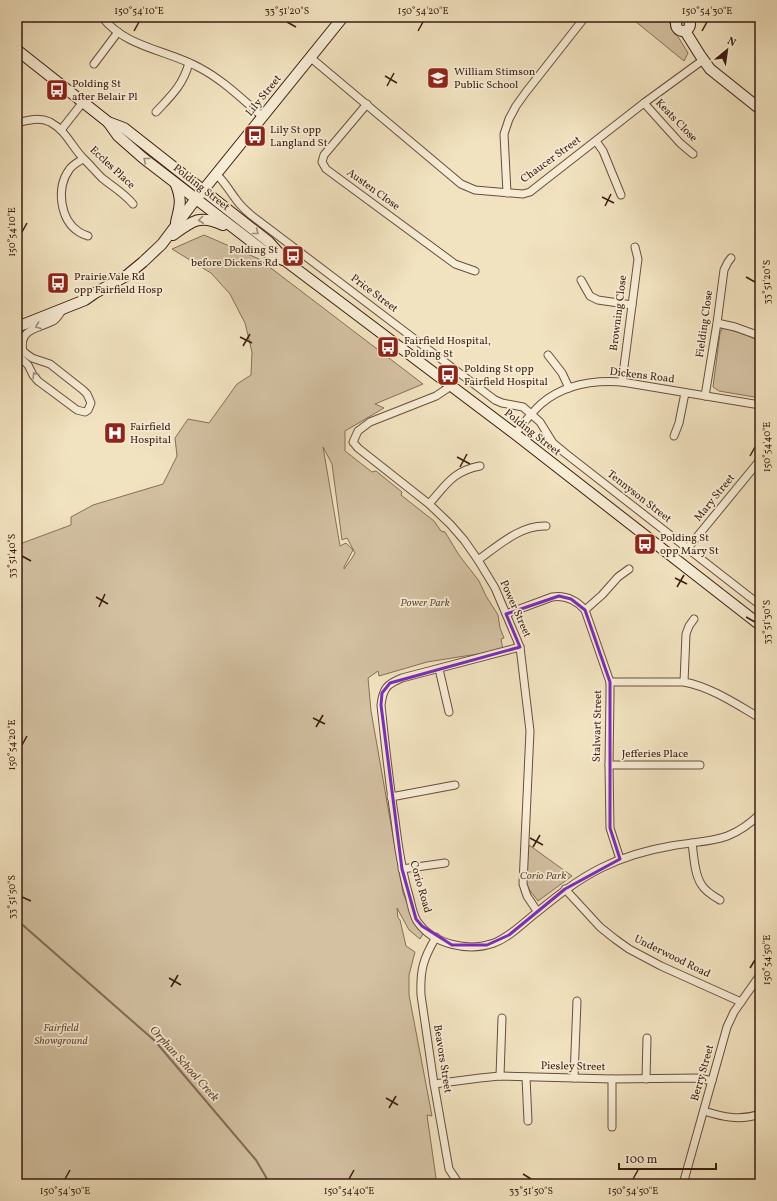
<svg xmlns="http://www.w3.org/2000/svg" width="777" height="1201" font-family="Vollkorn,serif">
<style>
.green{fill:#d3c1a2;stroke:#876e58;fill-rule:evenodd}
.lines{fill:none;stroke-linecap:round;stroke-linejoin:round}
.stream{stroke:#846b55;stroke-width:2}
.street-casing{stroke:#694e3b;stroke-width:9}
.secondary-casing{stroke:#3b1c0f;stroke-width:12}
.street{stroke:#f7edd6;stroke-width:7}
.secondary{stroke:#f7edd6;stroke-width:10}
.oneway{stroke:#a28f7c}
.marked{fill:none;stroke:#7b2cbf;stroke-width:3;stroke-linejoin:round}
.ticks{fill:none;stroke:#3b1c0f;stroke-width:1.5}
.labels{text-anchor:middle;dominant-baseline:central;stroke-width:3.5;stroke-linejoin:round;paint-order:stroke}
.poi-label{font-size:11px;fill:#3b1c0f;stroke:#f7edd6;text-anchor:start}
.street-label{font-size:11px;fill:#3b1c0f;stroke:#f7edd6}
.park-label{font-size:11px;font-style:italic;fill:#694e3b;stroke:#f7edd6}
.water-label{font-size:12px;font-style:italic;fill:#654a38;stroke:#f7edd6}
.neatline{fill:none;stroke:#3b1c0f;stroke-width:1.5}
.ticks-label{font-size:10px;text-anchor:middle;fill:#3b1c0f}
</style>
<rect width="100%" height="100%" fill="#f2e3c0"/>
<filter id="stains"><feTurbulence type="fractalNoise" baseFrequency=".005" numOctaves="4"/><feColorMatrix values="0 0 0 0 .2 0 0 0 0 .09 0 0 0 0 .02 0 0 0 .5 -.17"/></filter>
<radialGradient id="worn" r=".72"><stop offset=".6" stop-color="#630" stop-opacity="0"/><stop offset="1" stop-color="#630" stop-opacity=".3"/></radialGradient>
<g class="green">
<polygon points="630,17 666,17 688,53 684,61"/>
<path d="M204 235 259 259 423 384 375 404 384 408 345 431V451L372 472 376 471 402 492 401 495 434 521 441 531 445 532 459 555 479 581 486 596 498 615 500 628 504 638 501 639 503 650 427 662 379 676 378 671 368 678 371 711 403 893 419 929 424 932 420 939 409 930 397 908 398 918 400 920 406 946 415 952 409 975V995L432 1116 427 1115 436 1178 431 1184H17V923L26 927 17 922V545L71 525V517L93 505 163 484 177 456 175 438 188 419 209 423 237 384 251 375 252 352 245 323 230 294 211 273 172 249ZM323 447 332 464 342 540 347 538 355 553 352 558 344 569V567L353 550 346 543 340 546Z"/>
<polygon points="725,328 746,335 760,341 760,398 719,391 713,387 720,333 722,329"/>
<polygon points="529,845 572,876 538,901 528,888 525,879"/>
</g>
<g class="lines">
<polyline class="stream" points="17,920 155,1041 256,1160 270,1184"/>
<g class="street-casing">
<g id="street">
<path d="M102 17C126 48 168 50 200 68 223 80 243 100 263 117"/>
<polyline points="689,21 695,17"/>
<polyline points="311,58 461,184 475,190 523,194 530,192 544,181 644,103 703,60"/>
<polyline points="94,64 118,32"/>
<polyline points="644,103 680,143 693,154"/>
<polyline points="367,104 324,155 322,162 326,169 455,264 475,271"/>
<path d="M156 112C171 96 183 85 189 63"/>
<path d="M17 123C28 120 39 117 50 122 67 131 72 148 85 160 91 166 96 172 102 178 113 187 124 193 133 204"/>
<polyline points="61,130 83,102"/>
<polyline points="596,141 603,151 621,195"/>
<path d="M83 159C78 162 72 165 69 170 56 188 60 220 79 232 82 234 85 235 88 236"/>
<path d="M216 174C224 181 229 190 235 198 239 204 245 210 251 215L495 400 502 403 523 407 531 414 540 422 553 443 565 453 760 605"/>
<polyline points="507,193 504,134 509,119 516,106 526,92 585,17"/>
<polyline points="759,206 760,206"/>
<polyline points="581,280 590,296 598,300 632,305"/>
<polyline points="717,323 735,327 760,336"/>
<polyline points="17,347 32,358 50,364 83,390 87,394 91,403 88,410 85,412 77,410 38,381 33,375 28,365 17,355"/>
<path d="M23 352C18 328 38 329 53 321 57 319 60 313 63 309"/>
<polyline points="548,355 562,373 569,388"/>
<polyline points="622,382 638,259 635,247"/>
<polyline points="451,386 436,396 370,422 358,431 353,442 358,448 429,504 450,524 464,540 478,560 495,588 520,647 530,731 523,884 527,896 537,911"/>
<polyline points="705,396 717,323 724,270 728,262 731,258"/>
<path d="M515 434C523 424 531 413 541 404 563 385 593 380 622 382L760 405"/>
<polyline points="674,436 679,423 685,393"/>
<path d="M429 504C446 485 453 471 480 466"/>
<polyline points="687,549 760,460"/>
<path d="M478 560C498 546 520 525 546 526"/>
<polyline points="585,610 602,595 618,577 629,569"/>
<path d="M506 614 552 597C565 595 576 600 585 610L610 682V694L609 765 610 828 620 859"/>
<path d="M520 647 402 678C387 684 383 688 381 705 385 743 389 782 395 820 398 845 401 867 408 892 411 901 412 913 417 921 433 945 469 952 494 943 510 937 523 923 536 913 557 896 577 880 601 868 623 857 647 850 671 846 710 839 729 844 760 814"/>
<polyline points="439,669 449,712"/>
<path d="M610 682H684C711 687 736 704 760 718"/>
<polyline points="684,682 686,634 689,626 694,619"/>
<polyline points="609,765 700,765"/>
<polyline points="391,797 455,785"/>
<path d="M692 843C694 856 694 873 701 884 705 891 713 896 720 900"/>
<polyline points="402,869 445,863"/>
<polyline points="565,889 600,927 615,939 629,949 661,966 741,1002"/>
<path d="M436 937C423 959 420 970 421 995L434 1084 449 1169 459 1184"/>
<polyline points="500,1076 502,1018"/>
<polyline points="526,1077 528,1121"/>
<polyline points="574,1078 577,1001"/>
<polyline points="646,1079 647,1038"/>
<polyline points="434,1084 480,1078 500,1076 612,1079 699,1078 712,1081"/>
<path d="M704 1111C723 1117 740 1121 760 1114"/>
<polyline points="612,1127 612,1079"/>
<polyline points="683,1184 727,1027 734,1012 760,975"/>
</g>
</g>
<g class="secondary-casing">
<g id="secondary">
<circle cx="683" cy="24" r="7"/>
<polyline points="685,31 700,55 710,69 760,109"/>
<polyline points="17,50 108,122 124,128 269,242 287,262 515,434 760,625"/>
<polyline points="108,122 118,136 143,158 252,242 264,251 283,260"/>
<path d="M176 222C180 206 182 200 176 185"/>
<path d="M173 235C192 221 200 214 223 225"/>
<polyline points="17,327 85,300 95,293 126,276 143,262 162,244 192,204 343,17"/>
</g>
</g>
<use href="#street" class="street"/>
<use href="#secondary" class="secondary"/>
</g>
<defs><path id="oneway-chevron" d="M-2-3.5L2.5 0L-2 3.5" fill="none" stroke-width="1.6" stroke-linecap="round" stroke-linejoin="round"/></defs>
<g class="oneway">
<use href="#oneway-chevron" transform="translate(146 160) rotate(-141)"/>
<use href="#oneway-chevron" transform="translate(201 220) rotate(174)"/>
<use href="#oneway-chevron" transform="translate(256 232) rotate(38)"/>
<use href="#oneway-chevron" transform="translate(38 326) rotate(159)"/>
<use href="#oneway-chevron" transform="translate(35 375) rotate(-123)"/>
</g>
<path class="marked" d="M559 596 571 599 585 610 610 682V828L620 859 565 889 509 935 487 945H452L422 926 416 919 402 869 381 705 382 693 390 683 520 647 506 614Z"/>
<path class="ticks" d="M287 22 296 27M134 31 139 22M418 31 423 22M702 31 707 22M385 76 397 83M387 86 394 73M602 197 614 203M605 206 611 194M22 232 27 223M746 277 755 282M240 337 252 343M243 346 250 334M750 456 755 447M457 457 470 464M460 467 467 454M22 556 31 561M675 578 687 584M677 587 684 575M96 597 108 604M99 607 105 594M746 617 755 622M313 718 325 724M316 727 323 715M22 745 27 736M530 838 543 845M533 847 540 835M22 897 31 901M750 968 755 960M169 978 181 985M171 987 178 975M386 1098 398 1105M389 1108 396 1096M523 1174 531 1179M65 1179 70 1170M349 1179 354 1170M633 1179 638 1170"/>
<defs>
<g id="school-square" transform="scale(1.15)"><rect x="-9" y="-9" width="18" height="18" rx="4" fill="#8f2418" stroke="#f7edd6"/><path d="M0-5L7-2L0 1L-7-2ZM-4 1L0 2.5L4 1V4Q0 6-4 4Z" fill="#fff"/></g>
<g id="bus-square" transform="scale(1.15)"><rect x="-9" y="-9" width="18" height="18" rx="4" fill="#8f2418" stroke="#f7edd6"/><path d="M-5-6H5V4H4V6H2V4H-2V6H-4V4H-5ZM-3.5-4V0h7V-4ZM-3.5 1.2v1.5H-2V1.2ZM2 1.2v1.5H3.5V1.2Z" fill="#fff"/></g>
<g id="hospital-square" transform="scale(1.15)"><rect x="-9" y="-9" width="18" height="18" rx="4" fill="#8f2418" stroke="#f7edd6"/><path d="M-5-5h3v3.5h4V-5h3V5h-3V1.5h-4V5h-3Z" fill="#fff"/></g>
</defs>
<g fill-rule="evenodd">
<use href="#school-square" x="438" y="78"/>
<use href="#bus-square" x="57" y="90"/>
<use href="#bus-square" x="255" y="136"/>
<use href="#bus-square" x="293" y="256"/>
<use href="#bus-square" x="58" y="283"/>
<use href="#bus-square" x="388" y="347"/>
<use href="#bus-square" x="448" y="375"/>
<use href="#hospital-square" x="115" y="433"/>
<use href="#bus-square" x="645" y="544"/>
</g>
<g class="labels">
<g class="poi-label">
<text x="454" y="72">William Stimson<tspan x="454" dy="13">Public School</tspan></text>
<text x="72" y="84">Polding St<tspan x="72" dy="13">after Belair Pl</tspan></text>
<text x="270" y="130">Lily St opp<tspan x="270" dy="13">Langland St</tspan></text>
<text x="278" y="250" text-anchor="end">Polding St<tspan x="278" dy="13">before Dickens Rd</tspan></text>
<text x="74" y="277">Prairie Vale Rd<tspan x="74" dy="13">opp Fairfield Hosp</tspan></text>
<text x="404" y="341">Fairfield Hospital,<tspan x="404" dy="13">Polding St</tspan></text>
<text x="464" y="369">Polding St opp<tspan x="464" dy="13">Fairfield Hospital</tspan></text>
<text x="130" y="427">Fairfield<tspan x="130" dy="13">Hospital</tspan></text>
<text x="660" y="538">Polding St<tspan x="660" dy="13">opp Mary St</tspan></text>
</g>
<g class="street-label">
<text transform="translate(264 96) rotate(-51)">Lily Street</text>
<text transform="translate(676 121) rotate(46)">Keats Close</text>
<text transform="translate(551 160) rotate(-36)">Chaucer Street</text>
<text transform="translate(112 168) rotate(43)">Eccles Place</text>
<text transform="translate(201 188) rotate(38)">Polding Street</text>
<text transform="translate(373 190) rotate(36)">Austen Close</text>
<text transform="translate(374 294) rotate(37)">Price Street</text>
<text transform="translate(619 313) rotate(-83)">Browning Close</text>
<text transform="translate(705 324) rotate(-82)">Fielding Close</text>
<text transform="translate(642 376) rotate(7)">Dickens Road</text>
<text transform="translate(532 433) rotate(38)">Polding Street</text>
<text transform="translate(639 497) rotate(38)">Tennyson Street</text>
<text transform="translate(715 498) rotate(-51)">Mary Street</text>
<text transform="translate(515 609) rotate(66)">Power Street</text>
<text transform="translate(598 726) rotate(-89)">Stalwart Street</text>
<text x="655" y="754">Jefferies Place</text>
<text transform="translate(420 887) rotate(74)">Corio Road</text>
<text transform="translate(672 957) rotate(26)">Underwood Road</text>
<text transform="translate(442 1059) rotate(81)">Beavors Street</text>
<text transform="translate(573 1067) rotate(1)">Piesley Street</text>
<text transform="translate(703 1073) rotate(-74)">Berry Street</text>
</g>
<g class="park-label">
<text x="425" y="603">Power Park</text>
<text x="543" y="876">Corio Park</text>
<text x="61" y="1028">Fairfield<tspan x="61" dy="13">Showground</tspan></text>
</g>
<g class="water-label">
<text transform="translate(184 1064) rotate(48)">Orphan School Creek</text>
</g>
</g>
<rect width="777" height="1201" fill="none" stroke="#f2e3c0" stroke-width="44"/>
<g transform="translate(727 50) rotate(29)" stroke="#f7edd6" stroke-width="3" paint-order="stroke">
<path d="M0-3L7 15L0 10L-7 15Z" fill="#3b1c0f"/>
<text y="-6" font-size="11" font-weight="bold" text-anchor="middle" fill="#3b1c0f">N</text>
</g>
<path d="M619 1163v6h97v-6" fill="none" stroke="#3b1c0f" stroke-width="2"/>
<text x="625" y="1163" font-size="12" fill="#3b1c0f" stroke="#f7edd6" stroke-width="3" paint-order="stroke">100 m</text>
<rect x="22" y="22" width="733" height="1157" class="neatline"/>
<g class="ticks-label">
<text x="139" y="14">150°54'10"E</text>
<text x="287" y="14">33°51'20"S</text>
<text x="423" y="14">150°54'20"E</text>
<text x="707" y="14">150°54'30"E</text>
<text transform="translate(11 232) rotate(-90)" y="4">150°54'10"E</text>
<text transform="translate(766 282) rotate(-90)" y="4">33°51'20"S</text>
<text transform="translate(766 447) rotate(-90)" y="4">150°54'40"E</text>
<text transform="translate(11 556) rotate(-90)" y="4">33°51'40"S</text>
<text transform="translate(766 622) rotate(-90)" y="4">33°51'30"S</text>
<text transform="translate(11 745) rotate(-90)" y="4">150°54'20"E</text>
<text transform="translate(11 897) rotate(-90)" y="4">33°51'50"S</text>
<text transform="translate(766 960) rotate(-90)" y="4">150°54'50"E</text>
<text x="65" y="1194">150°54'30"E</text>
<text x="349" y="1194">150°54'40"E</text>
<text x="531" y="1194">33°51'50"S</text>
<text x="633" y="1194">150°54'50"E</text>
</g>
<rect width="100%" height="100%" filter="url(#stains)"/>
<rect width="100%" height="100%" fill="url(#worn)"/>
</svg>
